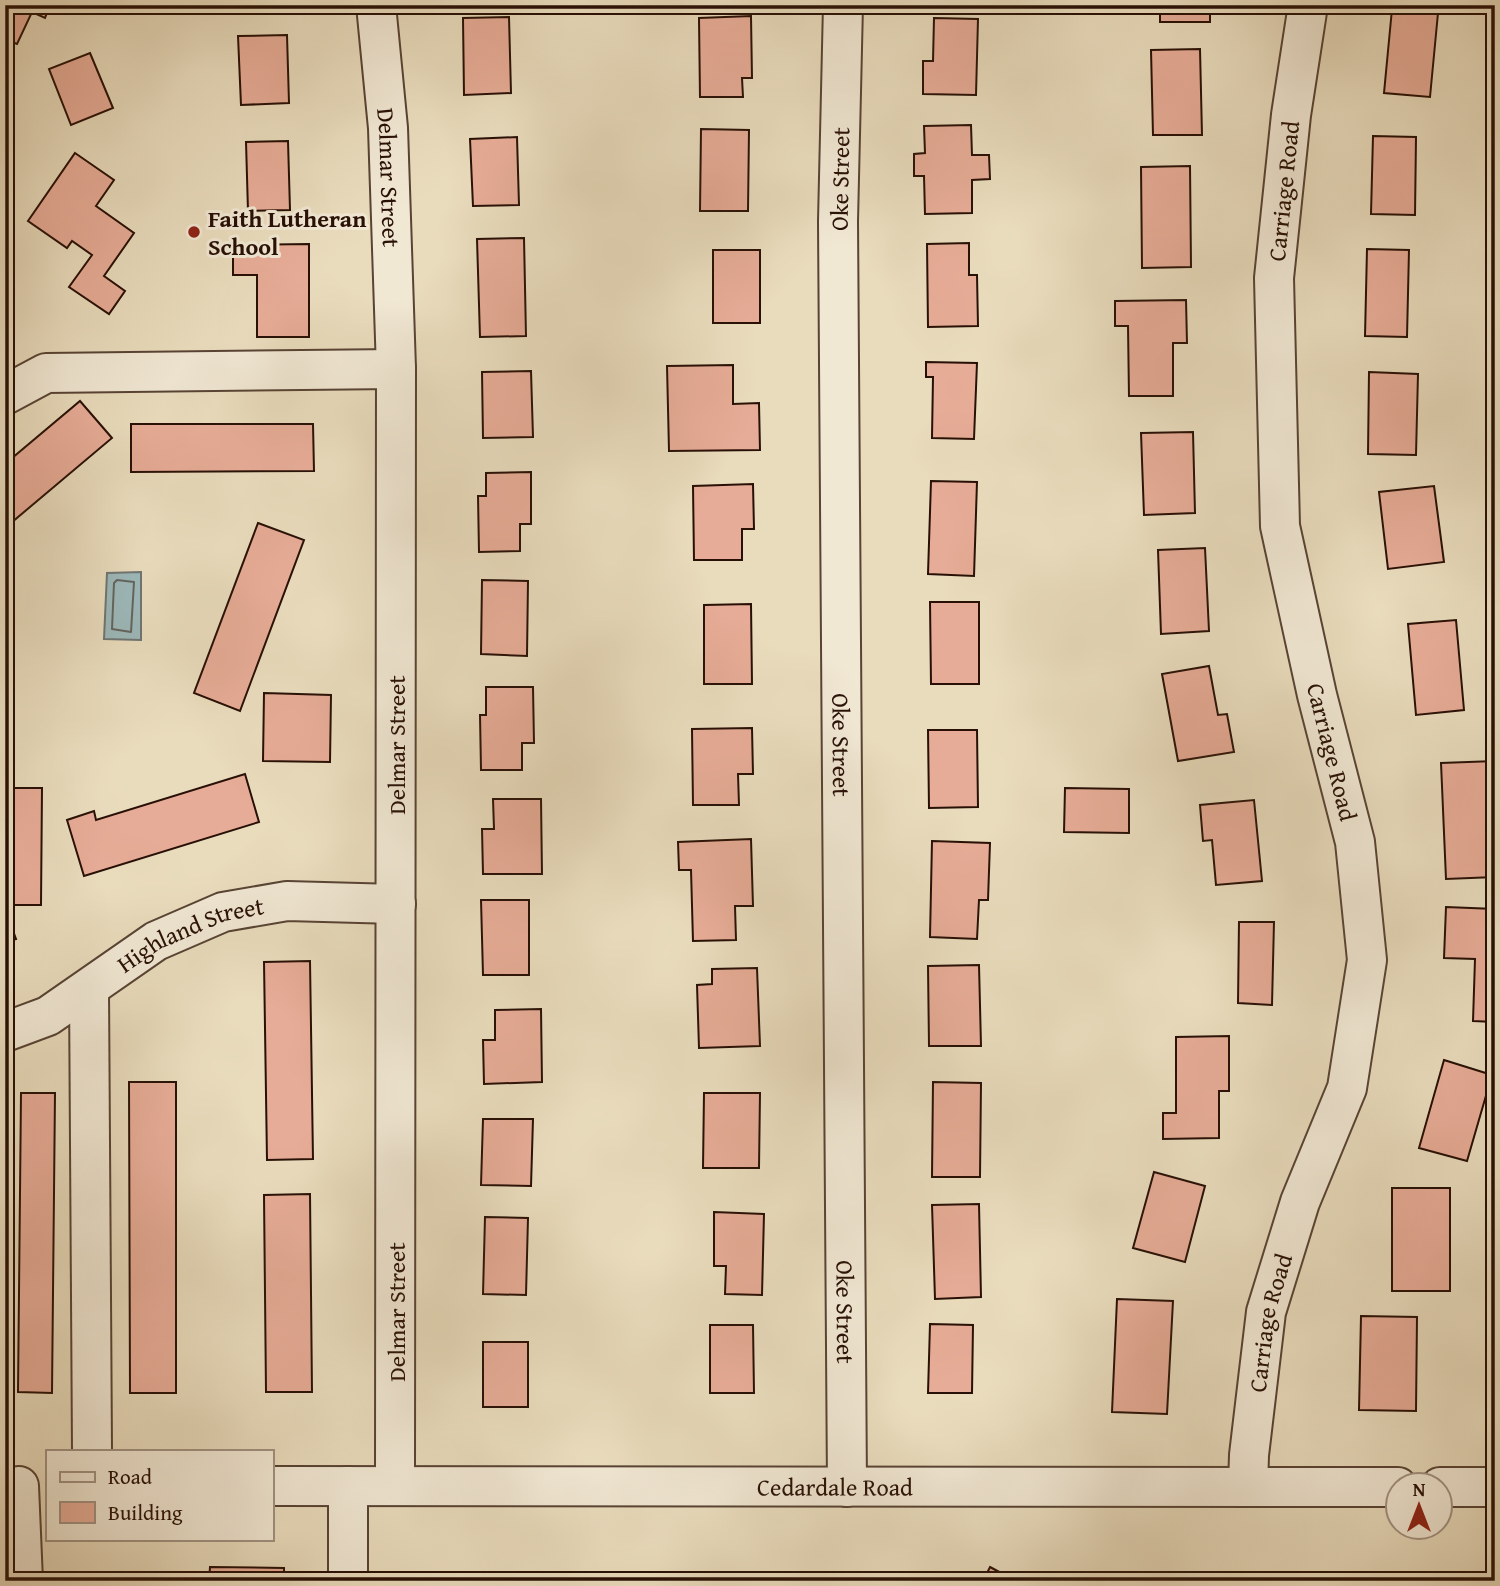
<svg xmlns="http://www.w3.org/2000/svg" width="1500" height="1586" font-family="'Gentium Book Plus',serif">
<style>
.water{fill:#9cb9bb;stroke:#6e7573;stroke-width:2}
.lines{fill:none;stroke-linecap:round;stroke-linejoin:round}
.shore{stroke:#626460;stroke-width:2}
.building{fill:#e7ac97;stroke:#281006;stroke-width:2}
.minor-casing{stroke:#584334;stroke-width:42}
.minor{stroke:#f1e8d4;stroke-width:38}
.poi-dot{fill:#8f2418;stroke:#f1e8d4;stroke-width:2.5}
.labels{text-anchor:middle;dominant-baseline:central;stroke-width:6;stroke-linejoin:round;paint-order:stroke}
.street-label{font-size:24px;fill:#281006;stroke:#f1e8d4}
.poi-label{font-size:24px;font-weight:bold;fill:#281006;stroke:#f1e8d4;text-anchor:start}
</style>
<rect width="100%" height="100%" fill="#e9dcbd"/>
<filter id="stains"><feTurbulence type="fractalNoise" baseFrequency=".00286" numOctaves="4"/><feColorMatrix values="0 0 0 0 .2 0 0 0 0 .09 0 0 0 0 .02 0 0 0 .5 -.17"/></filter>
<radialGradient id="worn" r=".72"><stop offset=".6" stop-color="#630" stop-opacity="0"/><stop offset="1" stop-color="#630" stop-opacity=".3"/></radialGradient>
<polygon class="water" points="141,572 141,640 104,639 107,573"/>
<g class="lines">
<polygon class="shore" points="117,580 134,582 131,632 112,629 114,583"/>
</g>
<g class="building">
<polygon points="5,5 50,5 45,18 32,12 17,44 5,39"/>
<rect x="1160" y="5" width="50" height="17"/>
<polygon points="1392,9 1438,13 1430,97 1384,93"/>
<polygon points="751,16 752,78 742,78 743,97 700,97 699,18"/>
<polygon points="509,17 511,93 464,95 463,18"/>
<polygon points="934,18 978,19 976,95 923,94 923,61 933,61"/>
<polygon points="287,35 289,103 241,105 238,36"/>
<polygon points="1200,49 1202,135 1153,135 1151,50"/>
<polygon points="90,53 113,108 71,125 49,69"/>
<polygon points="971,125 972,155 989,155 990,179 972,180 972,213 925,214 924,176 914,176 914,154 925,153 924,126"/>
<polygon points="701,129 749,130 748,211 700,211"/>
<polygon points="1373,136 1416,137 1415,215 1371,214"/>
<polygon points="517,137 519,205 473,206 470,139"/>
<polygon points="288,141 290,210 248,211 246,142"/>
<polygon points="75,153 114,180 96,206 134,233 104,276 125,291 109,314 69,287 92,255 72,241 67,248 28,221"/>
<polygon points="1190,166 1191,267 1142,268 1141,167"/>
<polygon points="524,238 526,336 480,337 477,239"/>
<polygon points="5,240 8,240 13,283 5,283"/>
<polygon points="969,243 969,275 977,275 978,326 928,327 927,244"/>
<polygon points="309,244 309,337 257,337 257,275 233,275 233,245"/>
<polygon points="1367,249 1409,250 1407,337 1365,336"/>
<rect x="713" y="250" width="47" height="73"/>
<polygon points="1186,300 1187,343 1173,343 1173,396 1129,396 1128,326 1115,326 1115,301"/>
<polygon points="926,362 977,363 974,439 932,438 933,377 926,377"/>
<polygon points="733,365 733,404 759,403 760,450 669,451 667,366"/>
<polygon points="531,371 533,437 483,438 482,372"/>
<polygon points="1369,372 1418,374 1416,455 1368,454"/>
<polygon points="80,401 112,438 5,528 5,464"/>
<polygon points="131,424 313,424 314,471 131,472"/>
<polygon points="1193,432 1195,513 1144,515 1141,433"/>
<polygon points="531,472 531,524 520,524 520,551 479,552 478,496 486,496 486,473"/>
<polygon points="931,481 977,482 974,576 928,574"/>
<polygon points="753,484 754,529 742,529 742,560 694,560 693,486"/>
<polygon points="1434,486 1444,562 1388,569 1379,492"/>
<polygon points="258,523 304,540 240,711 194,693"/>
<polygon points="1205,548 1209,631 1161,634 1158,550"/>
<polygon points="482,580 528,581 527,656 481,654"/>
<polygon points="5,597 8,781 5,781"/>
<polygon points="930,602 979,602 979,684 931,684"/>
<polygon points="751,604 752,684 704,684 704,605"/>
<polygon points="1456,620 1464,710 1416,715 1408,624"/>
<polygon points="1209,666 1218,715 1227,714 1234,752 1178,761 1162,674"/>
<polygon points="486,687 533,687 534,743 522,743 522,770 481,770 480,715 486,715"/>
<polygon points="264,693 331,695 330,762 263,761"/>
<polygon points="752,728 753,774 738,774 739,805 693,805 692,729"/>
<polygon points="928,730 977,730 978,807 929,808"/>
<polygon points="1495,761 1495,877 1446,879 1441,763"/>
<polygon points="245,774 259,822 84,876 67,820 94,811 96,820"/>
<polygon points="9,788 42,788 41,905 8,905"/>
<polygon points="1065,788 1129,789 1129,833 1064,832"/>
<polygon points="493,799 541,799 542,874 483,874 482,829 494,829"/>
<polygon points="1254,800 1262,881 1216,885 1212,840 1203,841 1200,805"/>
<polygon points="751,839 753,906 735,906 736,940 693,941 691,870 679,870 678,842"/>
<polygon points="932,841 990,843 988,900 979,900 977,939 930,937"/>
<polygon points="481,900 529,900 529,975 483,975"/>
<polygon points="1446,907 1495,909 1495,1022 1473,1021 1475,959 1444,958"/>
<polygon points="5,908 16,939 5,942"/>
<polygon points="1239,922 1274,922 1272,1005 1238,1003"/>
<polygon points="310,961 313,1159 267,1160 264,962"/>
<polygon points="979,965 981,1046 929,1046 928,966"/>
<polygon points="757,968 760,1046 699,1048 697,985 712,984 712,969"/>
<polygon points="541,1009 542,1082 484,1084 483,1040 495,1040 495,1010"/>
<polygon points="1229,1036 1229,1091 1219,1091 1219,1138 1163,1139 1163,1113 1176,1113 1176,1037"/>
<polygon points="1444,1060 1492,1075 1467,1161 1419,1148"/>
<polygon points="129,1082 176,1082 176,1393 130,1393"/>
<polygon points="933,1082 981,1083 980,1177 932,1177"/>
<polygon points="21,1093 55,1093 52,1393 18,1392"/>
<polygon points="704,1093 760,1093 759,1168 703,1168"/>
<polygon points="483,1119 533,1119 531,1186 481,1185"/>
<polygon points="1154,1172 1205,1186 1185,1262 1133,1248"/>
<rect x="1392" y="1188" width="58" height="103"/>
<polygon points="310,1194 312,1392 266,1392 264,1195"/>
<polygon points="979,1204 981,1297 935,1299 932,1205"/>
<polygon points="714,1212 764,1214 762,1295 725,1294 726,1266 714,1266"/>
<polygon points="485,1217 528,1218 526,1295 483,1294"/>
<polygon points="1117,1299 1173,1301 1167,1414 1112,1412"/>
<polygon points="1361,1316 1417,1317 1416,1411 1359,1410"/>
<polygon points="930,1324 973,1325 972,1393 928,1393"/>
<polygon points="710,1325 753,1325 754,1393 710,1393"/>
<rect x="483" y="1342" width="45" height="65"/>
<polygon points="210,1567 284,1568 284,1581 209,1581"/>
<polygon points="990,1567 1016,1581 983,1581"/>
</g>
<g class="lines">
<g class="minor-casing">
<g id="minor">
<path id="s1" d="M376 5 388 128 396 369 395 1486"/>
<path id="s2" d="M843 5 838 221 847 1487"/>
<polyline points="5,395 46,373 396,369"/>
<polyline points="89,989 92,1451"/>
<path id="s3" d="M5 1032 48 1016 156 941 223 912 287 901 396 904"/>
<polyline points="19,1486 23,1581"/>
<path id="s4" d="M271 1486 1398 1487"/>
<polyline points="348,1486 348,1581"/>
<path id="s5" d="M1248 1487 1249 1455 1266 1312 1300 1202 1347 1088 1367 960 1355 842 1317 695 1280 526 1274 278 1291 115 1308 5"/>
<polyline points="1440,1487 1495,1487"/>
</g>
</g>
<use href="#minor" class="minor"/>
</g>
<circle class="poi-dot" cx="194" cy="232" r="7"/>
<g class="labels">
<g class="street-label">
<text stroke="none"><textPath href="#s1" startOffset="173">Delmar Street</textPath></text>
<text transform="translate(840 179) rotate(-89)">Oke Street</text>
<text stroke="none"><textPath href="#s5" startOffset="1323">Carriage Road</textPath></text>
<text transform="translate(396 745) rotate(-90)">Delmar Street</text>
<text stroke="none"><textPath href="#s2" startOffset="740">Oke Street</textPath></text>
<text transform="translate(1332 752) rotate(76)">Carriage Road</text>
<text stroke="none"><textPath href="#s3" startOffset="212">Highland Street</textPath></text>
<text transform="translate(396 1312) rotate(-90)">Delmar Street</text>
<text stroke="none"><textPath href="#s2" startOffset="1307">Oke Street</textPath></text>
<text stroke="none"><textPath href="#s5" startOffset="166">Carriage Road</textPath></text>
<text stroke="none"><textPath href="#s4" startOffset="564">Cedardale Road</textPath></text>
</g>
<g class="poi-label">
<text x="208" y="218">Faith Lutheran<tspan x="208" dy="28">School</tspan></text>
</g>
</g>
<rect width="1500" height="1586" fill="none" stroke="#e9dcbd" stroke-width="28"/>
<rect x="7" y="7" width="1486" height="1572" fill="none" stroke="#281006" stroke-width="3.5"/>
<rect x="14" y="14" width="1472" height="1558" fill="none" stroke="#281006" stroke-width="2"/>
<rect x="46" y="1450" width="228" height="91" fill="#f1e8d4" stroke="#a19282" stroke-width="2"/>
<rect x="60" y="1472" width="35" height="10" fill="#f1e8d4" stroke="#a19282" stroke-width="2"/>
<text x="108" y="1484" font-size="21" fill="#281006">Road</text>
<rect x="60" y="1502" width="35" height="21" fill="#e7ac97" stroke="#a19282" stroke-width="2"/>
<text x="108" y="1520" font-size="21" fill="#281006">Building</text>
<g transform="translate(1419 1506)"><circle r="33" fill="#f1e8d4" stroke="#a19282" stroke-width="2"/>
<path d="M0-5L12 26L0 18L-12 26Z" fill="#8f2418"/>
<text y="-10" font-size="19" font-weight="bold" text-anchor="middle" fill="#281006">N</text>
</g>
<rect width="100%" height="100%" filter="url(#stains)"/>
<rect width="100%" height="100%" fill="url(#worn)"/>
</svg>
